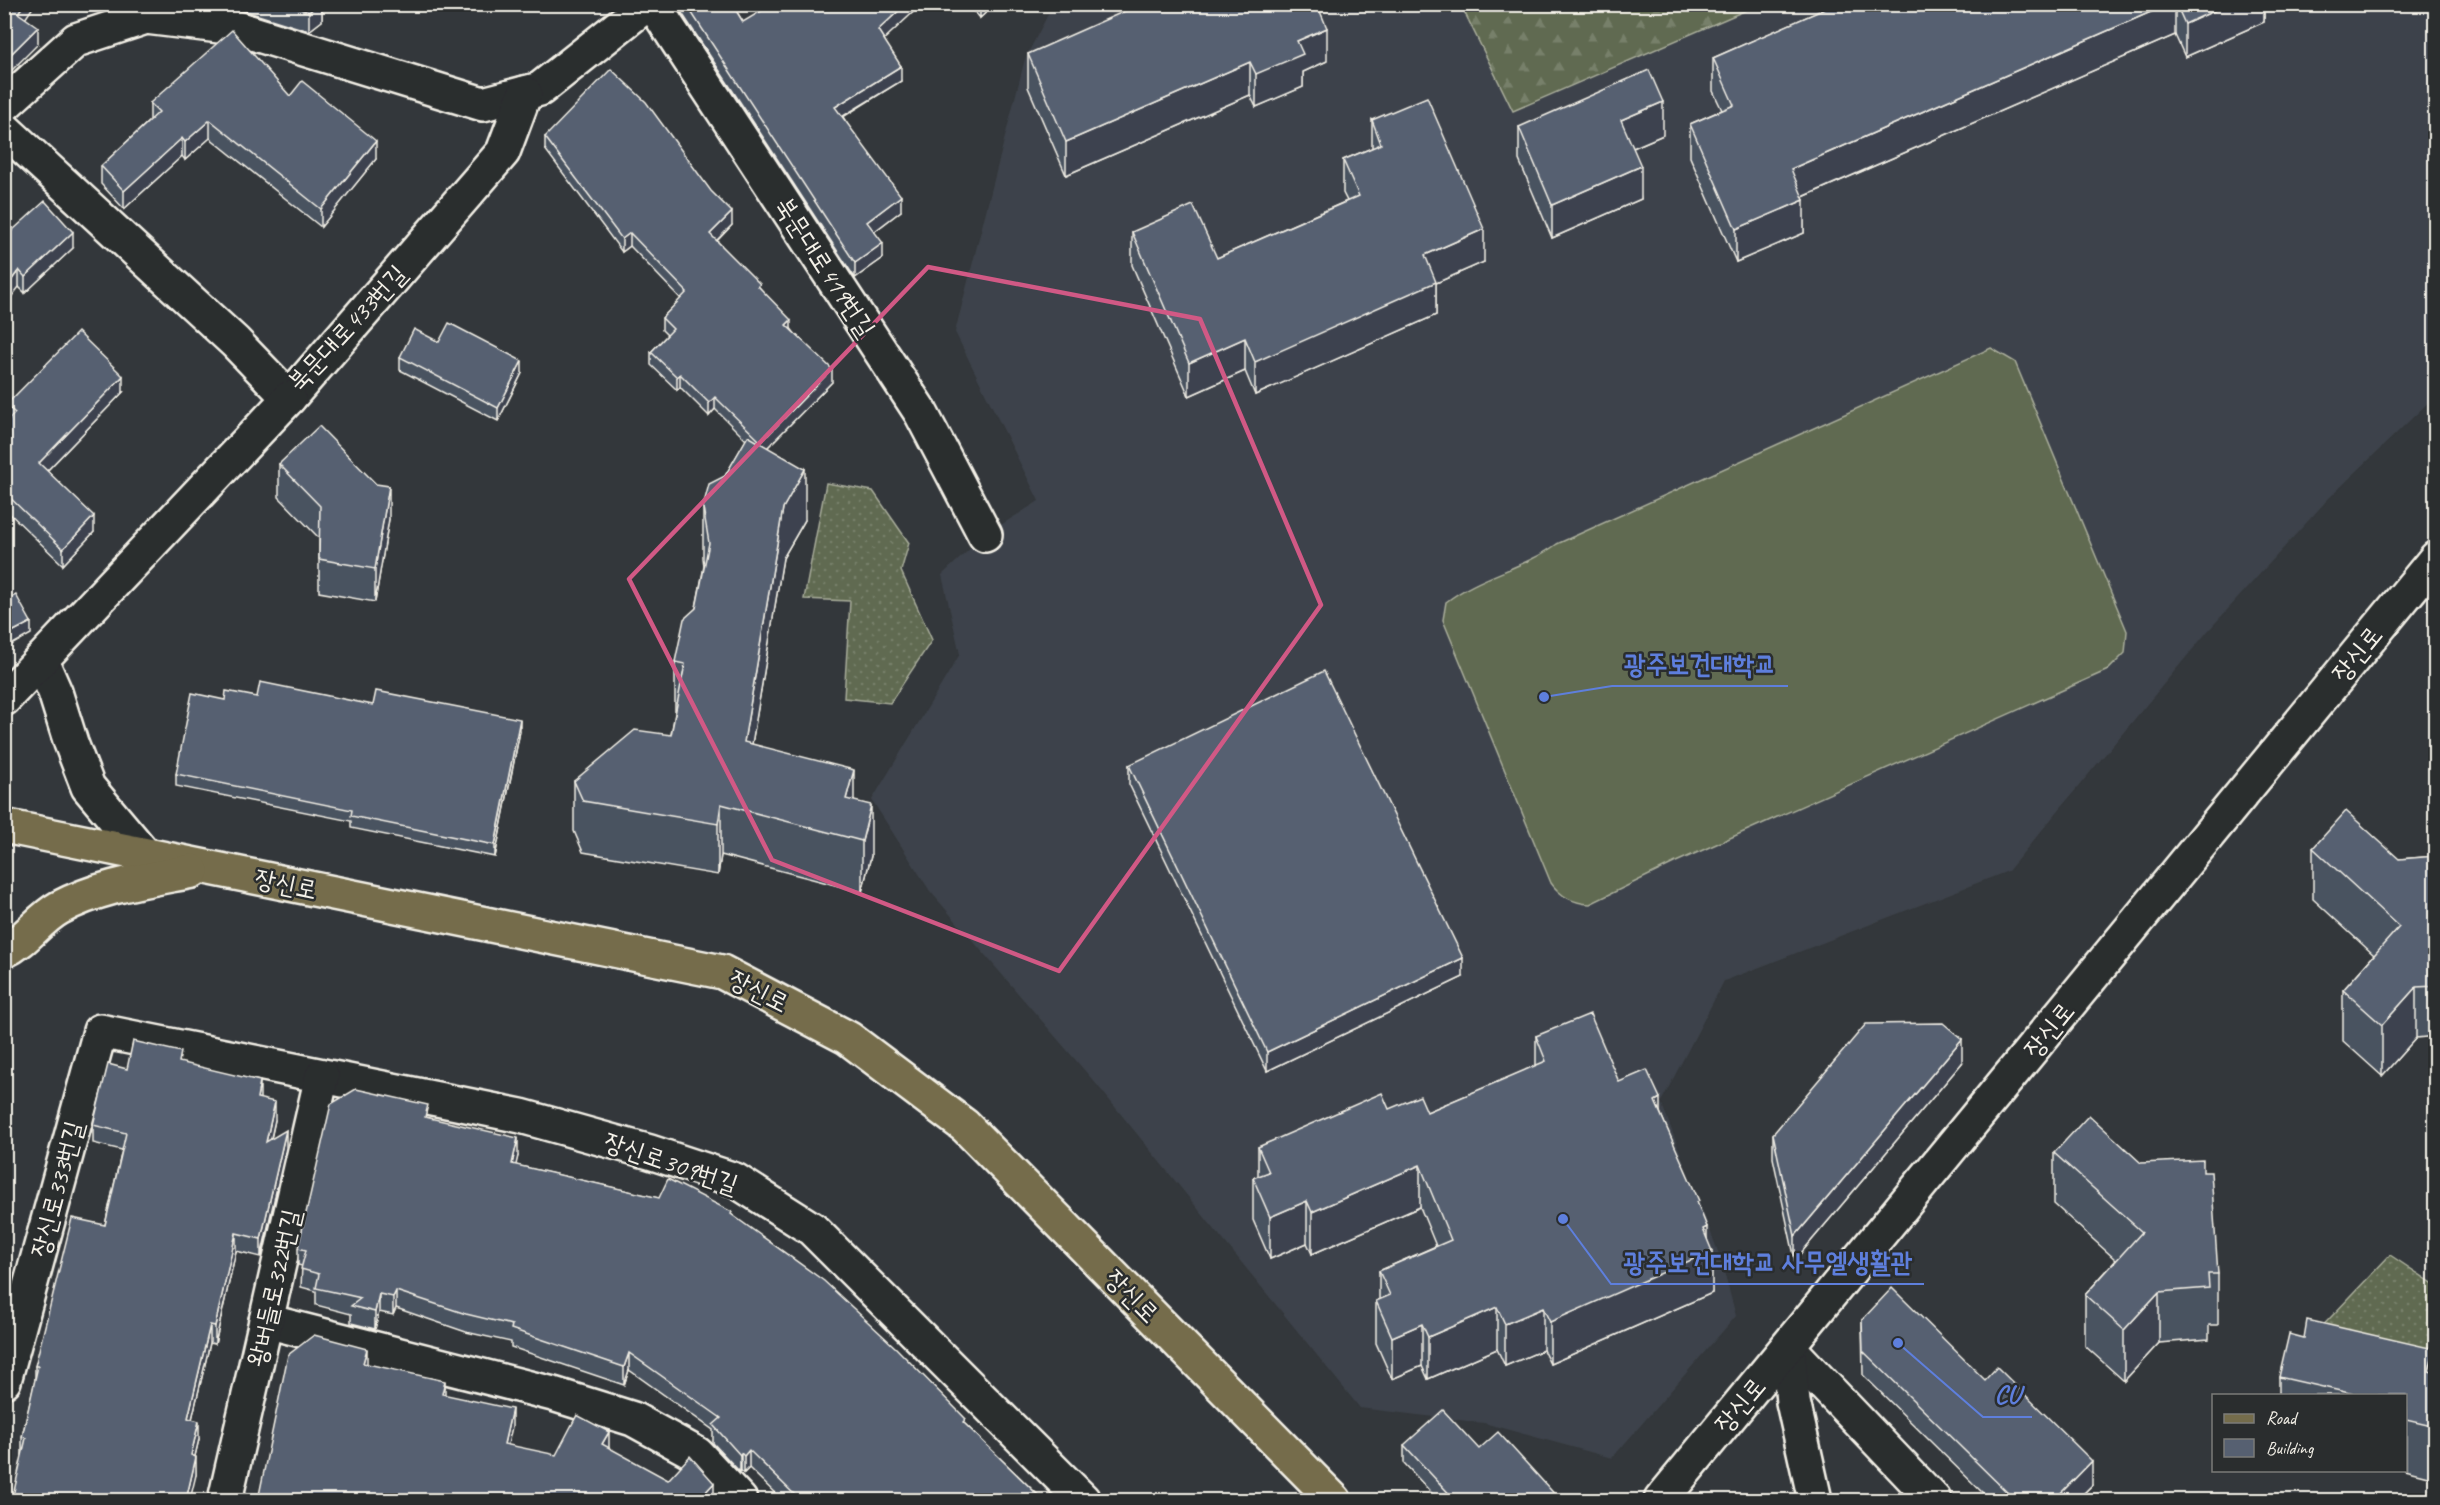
<svg xmlns="http://www.w3.org/2000/svg" width="2440" height="1505" font-family="Caveat,'Poor Story',sans-serif">
<style>
.built{fill:#3e434b}
.grass{fill:url(#grass-dots);stroke:#aaae9c;stroke-width:1.5}
.forest{fill:url(#forest-firs);stroke:#aaae9c;stroke-width:1.5}
.garden{fill:#606a51;stroke:#aaae9c;stroke-width:1.5}
.lines{fill:none;stroke-linecap:round;stroke-linejoin:round}
.minor-casing{stroke:#f4f1e8;stroke-width:38}
.major-casing{stroke:#f4f1e8;stroke-width:38}
.minor{stroke:#2a2d2e;stroke-width:33}
.major{stroke:#746c4b;stroke-width:33}
.wall{fill:#4a5361;stroke:#f4f1e8;stroke-width:1.5}
.shaded-wall{fill:#3c434f;stroke:#f4f1e8;stroke-width:1.5}
.building{fill:#566071;stroke:#f4f1e8;stroke-width:1.5}
.marked{fill:none;stroke:#d15985;stroke-width:4.5;stroke-linejoin:round}
.labels{text-anchor:middle;dominant-baseline:central;stroke-width:5;stroke-linejoin:round;paint-order:stroke}
.street-label{font-size:26px;fill:#f4f1e8;stroke:#2a2d2e}
.leader{fill:none;stroke:#5e7fdd;stroke-width:2}
.callout-dot{fill:#5e7fdd;stroke:#2a2d2e;stroke-width:2}
.callout-label{font-size:27px;text-anchor:middle;font-weight:bold;fill:#5e7fdd;stroke:#2a2d2e;stroke-width:5;stroke-linejoin:round;paint-order:stroke}
</style>
<defs>
<pattern id="grass-dots" width="8" height="8" patternUnits="userSpaceOnUse" patternTransform="scale(1.5)"><rect width="8" height="8" fill="#606a51"/><path d="M2 2h.1M6 6h.1" fill="none" stroke="#77806a" stroke-width="1.8" stroke-linecap="round"/></pattern>
<pattern id="forest-firs" width="22" height="20" patternUnits="userSpaceOnUse" patternTransform="scale(1.5)"><rect width="22" height="20" fill="#606a51"/><path d="M5 1l3.5 6h-7zM16 11l3.5 6h-7z" fill="#77806a"/></pattern>
</defs>
<rect width="100%" height="100%" fill="#33373b"/>
<filter id="ink" filterUnits="userSpaceOnUse"><feTurbulence type="fractalNoise" baseFrequency=".0167" numOctaves="2"/><feDisplacementMap in="SourceGraphic" scale="12" xChannelSelector="R" yChannelSelector="G"/><feConvolveMatrix kernelMatrix="1 2 1 2 8 2 1 2 1" color-interpolation-filters="sRGB"/></filter>
<g filter="url(#ink)">
<polygon class="built" points="1053,5 1461,5 1514,111 1758,5 2435,5 2435,396 2328,499 2207,632 2008,871 1724,981 1661,1102 1720,1257 1736,1316 1612,1458 1484,1423 1360,1408 1098,1086 930,891 872,800 960,654 942,575 985,535 1039,501 955,332 1025,59"/>
<g class="grass">
<polygon points="826,483 873,491 909,543 901,571 932,640 890,703 844,698 850,601 804,599"/>
<polygon points="2390,1255 2435,1285 2435,1393 2293,1357"/>
</g>
<polygon class="forest" points="1461,5 1758,5 1513,111"/>
<path class="garden" d="M1991 348 2015 362 2127 631 2125 653 2108 670 1676 862 1590 904C1573 903 1561 897 1551 883L1443 620 1446 602C1479 576 1523 569 1557 544Z"/>
<g class="lines">
<g class="minor-casing">
<g id="minor">
<polyline points="653,4 921,413 985,535"/>
<polyline points="4,105 76,40 146,17 236,28 483,104 540,89 647,4"/>
<polyline points="4,129 235,342 289,398 503,152 525,93"/>
<polyline points="41,660 55,692 71,743 88,787 145,855"/>
<polyline points="4,699 289,398"/>
<polyline points="266,1321 553,1394 633,1419 697,1454 740,1500"/>
<polyline points="1788,1347 1934,1500"/>
<polyline points="1788,1347 1793,1402 1815,1500"/>
<polyline points="4,1381 100,1031 521,1116 650,1152 735,1180 812,1229 1083,1500"/>
<polyline points="225,1500 322,1076"/>
<polyline points="1661,1500 2436,558"/>
</g>
</g>
<g class="major-casing">
<g id="major">
<polyline points="4,826 722,972 848,1038 965,1126 1334,1500"/>
<path d="M4 951C26 941 39 919 59 908 100 886 146 880 192 871"/>
</g>
</g>
<use href="#minor" class="minor"/>
<use href="#major" class="major"/>
</g>
<g class="wall">
<polygon points="224,4 322,4 322,21 309,31 242,10 227,8"/>
<polygon points="676,4 732,4 743,22 884,39 901,81 843,117 901,211 874,232 883,258 855,278"/>
<polygon points="968,4 995,4 980,18"/>
<polygon points="1836,4 2264,4 2264,22 2185,57 2175,35 1803,197 1804,233 1736,262 1690,157 1690,124 1722,110 1713,91 1713,58"/>
<polygon points="1028,54 1327,61 1303,72 1303,87 1256,107 1250,95 1066,175 1028,87"/>
<polygon points="290,96 376,159 321,227 210,138 185,160 182,156 124,209 101,184 101,166 150,120 150,103"/>
<polygon points="1372,120 1484,262 1436,283 1436,315 1255,395 1245,371 1189,396 1132,265 1132,232 1217,258 1347,201 1343,193 1343,160 1372,148"/>
<polygon points="1519,127 1663,135 1633,148 1641,199 1552,238 1519,160"/>
<polygon points="545,137 732,225 717,241 760,288 832,382 768,447 805,520 783,558 752,744 854,801 871,856 862,892 721,855 718,875 583,852 574,831 574,781 671,735 675,713 675,662 696,608 704,566 703,558 703,507 725,476 746,440 715,409 709,416 680,387 677,390 651,365 651,352 667,335 662,330 662,318 681,299 630,246 622,252 545,149"/>
<polygon points="4,238 73,248 25,293 19,287"/>
<polygon points="400,357 522,373 498,421 400,370"/>
<polygon points="123,392 47,471 94,532 63,565 4,508 4,424 7,422 6,421 6,405"/>
<polygon points="279,464 389,519 375,602 319,592 319,538 279,497"/>
<polygon points="257,697 373,705 520,731 495,857 351,828 351,821 176,786 176,774 225,700"/>
<polygon points="1129,765 1463,977 1267,1071 1129,784"/>
<polygon points="2313,848 2399,859 2436,856 2436,1036 2416,1038 2382,1076 2343,1041 2343,990 2374,955 2313,899"/>
<polygon points="1536,1036 1619,1082 1660,1112 1699,1208 1707,1241 1712,1293 1550,1364 1543,1350 1505,1366 1497,1349 1428,1379 1422,1366 1392,1379 1376,1343 1376,1301 1379,1300 1379,1271 1436,1246 1420,1207 1312,1254 1307,1243 1270,1259 1253,1220 1253,1178 1258,1176 1258,1147 1389,1109 1427,1112 1536,1066"/>
<polygon points="181,1063 260,1099 275,1120 271,1139 286,1148 261,1257 236,1251 215,1344 210,1343 192,1419 199,1439 195,1456 196,1475 22,1455 22,1437 35,1381 35,1366 105,1225 122,1150 93,1143 93,1125 127,1069"/>
<polygon points="1962,1063 1795,1260 1773,1158 1773,1134"/>
<polygon points="428,1118 518,1156 515,1165 732,1215 966,1425 1043,1500 782,1500 749,1468 744,1473 741,1471 740,1472 713,1443 713,1430 629,1370 624,1385 511,1347 511,1342 466,1332 396,1308 393,1315 379,1312 375,1329 351,1323 351,1314 316,1305 316,1291 301,1287 302,1266 298,1265 298,1248"/>
<polygon points="2054,1153 2203,1172 2218,1274 2218,1325 2209,1325 2209,1339 2159,1343 2124,1381 2085,1346 2085,1295 2116,1260 2054,1204"/>
<polygon points="1862,1320 2092,1485 2077,1500 1990,1500 1863,1375"/>
<polygon points="2434,1372 2436,1373 2436,1478 2404,1470 2406,1470 2406,1395 2279,1395 2279,1377"/>
<polygon points="1404,1445 1479,1449 1560,1500 1438,1500 1404,1463"/>
</g>
<g class="shaded-wall">
<polygon points="24,4 35,4 18,30 18,13"/>
<polygon points="318,4 322,4 322,21 309,31 309,12"/>
<polygon points="906,4 922,4 878,45 878,30"/>
<polygon points="980,4 995,4 980,18"/>
<polygon points="2169,4 2175,4 2175,35 1791,202 1791,169"/>
<polygon points="2229,4 2264,4 2264,22 2185,57 2185,24"/>
<polygon points="38,27 38,44 4,78 4,61"/>
<polygon points="1327,28 1327,61 1303,72 1303,87 1256,107 1256,74 1297,41"/>
<polygon points="1250,62 1250,95 1066,175 1066,142"/>
<polygon points="901,66 901,81 835,121 835,107"/>
<polygon points="1663,102 1663,135 1621,153 1621,120"/>
<polygon points="210,120 210,138 185,160 185,142"/>
<polygon points="182,138 182,156 124,209 124,191"/>
<polygon points="376,141 376,159 321,227 321,209"/>
<polygon points="1641,166 1641,199 1552,238 1552,205"/>
<polygon points="901,196 901,211 867,237 867,222"/>
<polygon points="1804,200 1804,233 1736,262 1736,229"/>
<polygon points="732,212 732,225 710,247 710,234"/>
<polygon points="1484,229 1484,262 1436,283 1436,315 1255,395 1255,362 1425,255"/>
<polygon points="73,232 73,248 25,293 25,277"/>
<polygon points="630,233 630,246 622,252 622,239"/>
<polygon points="883,243 883,258 855,278 855,263"/>
<polygon points="19,270 19,287 4,306 4,290"/>
<polygon points="791,320 791,333 786,325"/>
<polygon points="1245,338 1245,371 1189,396 1189,363"/>
<polygon points="522,361 522,373 498,421 498,408"/>
<polygon points="832,369 832,382 761,454 761,442"/>
<polygon points="680,374 680,387 677,390 677,377"/>
<polygon points="123,376 123,392 39,479 39,463"/>
<polygon points="715,397 715,409 709,416 709,403"/>
<polygon points="805,469 805,520 783,558 744,792 744,742 783,508"/>
<polygon points="389,486 389,519 375,602 375,569"/>
<polygon points="94,516 94,532 63,565 63,549"/>
<polygon points="31,622 31,634 4,649 4,636"/>
<polygon points="520,719 520,731 495,857 495,845"/>
<polygon points="854,770 854,821 846,799"/>
<polygon points="721,804 721,855 718,875 718,824"/>
<polygon points="871,805 871,856 862,892 862,841"/>
<polygon points="1463,958 1463,977 1267,1071 1267,1052"/>
<polygon points="2416,987 2416,1038 2382,1076 2382,1025"/>
<polygon points="1962,1039 1962,1063 1795,1260 1795,1236"/>
<polygon points="260,1081 260,1099 257,1098"/>
<polygon points="1660,1098 1660,1140 1655,1101"/>
<polygon points="275,1102 275,1120 266,1160 266,1142"/>
<polygon points="286,1130 286,1148 261,1257 261,1239"/>
<polygon points="518,1138 518,1156 512,1182 512,1164"/>
<polygon points="1420,1165 1420,1207 1312,1254 1312,1212"/>
<polygon points="1307,1201 1307,1243 1270,1259 1270,1217"/>
<polygon points="1707,1227 1707,1253 1712,1251 1712,1293 1550,1364 1550,1322 1703,1229"/>
<polygon points="236,1233 236,1251 215,1344 215,1326"/>
<polygon points="396,1291 396,1308 393,1315 393,1297"/>
<polygon points="2159,1292 2159,1343 2124,1381 2124,1330"/>
<polygon points="379,1294 379,1312 375,1329 375,1312"/>
<polygon points="1497,1307 1497,1349 1428,1379 1428,1337"/>
<polygon points="1543,1308 1543,1350 1505,1366 1505,1324"/>
<polygon points="1422,1324 1422,1366 1392,1379 1392,1337"/>
<polygon points="210,1325 210,1343 188,1436 188,1418"/>
<polygon points="367,1349 367,1366 363,1363"/>
<polygon points="2434,1349 2434,1400 2429,1371"/>
<polygon points="629,1353 629,1370 624,1385 624,1367"/>
<polygon points="445,1381 445,1399 442,1394"/>
<polygon points="512,1409 512,1427 504,1462 504,1444"/>
<polygon points="199,1421 199,1439 191,1473 191,1455"/>
<polygon points="609,1432 609,1450 602,1444"/>
<polygon points="749,1450 749,1468 744,1473 744,1456"/>
<polygon points="741,1453 741,1471 740,1472 740,1455"/>
<polygon points="196,1457 196,1475 190,1500 186,1500"/>
<polygon points="2092,1461 2092,1485 2077,1500 2054,1500"/>
<polygon points="714,1483 714,1500 701,1500 701,1497"/>
</g>
<g class="building">
<polygon points="4,4 24,4 18,13 38,27 4,61"/>
<polygon points="284,4 318,4 309,12"/>
<polygon points="686,4 732,4 743,22 773,4 906,4 878,30 901,66 835,107 901,196 867,222 883,243 855,263"/>
<polygon points="1141,4 1317,4 1327,28 1297,41 1303,54 1256,74 1250,62 1066,142 1028,54"/>
<polygon points="1836,4 2169,4 1791,169 1804,200 1736,229 1690,124 1734,105 1713,58"/>
<polygon points="2176,4 2229,4 2185,24"/>
<polygon points="232,30 290,96 302,81 376,141 321,209 210,120 185,142 182,138 124,191 101,166 159,112 150,103"/>
<polygon points="611,69 646,102 711,191 732,212 710,234 760,284 758,286 791,320 786,325 832,369 761,442 715,397 709,403 680,374 677,377 651,352 673,329 662,318 687,292 630,233 622,239 545,137"/>
<polygon points="1649,70 1663,102 1621,120 1641,166 1552,205 1519,127"/>
<polygon points="1427,97 1484,229 1425,255 1436,282 1255,362 1245,338 1189,363 1132,232 1193,205 1217,258 1359,196 1343,160 1381,144 1372,120"/>
<polygon points="45,201 73,232 25,277 19,270 4,290 4,238"/>
<polygon points="449,323 522,361 498,408 400,357 414,329 439,342"/>
<polygon points="78,332 123,376 39,463 94,516 63,549 4,492 4,424 15,413 6,405"/>
<polygon points="319,426 376,484 389,486 375,569 319,559 320,506 279,464"/>
<polygon points="748,436 805,469 783,508 744,742 854,770 846,799 871,805 862,841 721,804 718,824 583,801 574,781 635,730 671,735 685,664 675,662 684,619 696,608 709,543 703,507 709,484 725,476"/>
<polygon points="16,595 31,622 4,636 4,601"/>
<polygon points="1324,671 1463,958 1267,1052 1129,765"/>
<polygon points="260,682 373,705 376,691 520,719 495,845 351,816 352,810 176,774 192,693 225,700 226,691 257,697"/>
<polygon points="2346,811 2399,859 2436,856 2436,986 2416,987 2382,1025 2343,990 2399,927 2313,848"/>
<polygon points="1590,1014 1619,1082 1647,1070 1660,1098 1655,1101 1699,1201 1697,1202 1707,1227 1703,1229 1712,1251 1550,1322 1543,1308 1505,1324 1497,1307 1428,1337 1422,1324 1392,1337 1376,1301 1390,1295 1379,1271 1451,1240 1420,1165 1312,1212 1307,1201 1270,1217 1253,1178 1269,1172 1258,1147 1382,1093 1389,1109 1420,1096 1427,1112 1546,1061 1536,1036"/>
<polygon points="1943,1023 1962,1039 1795,1236 1773,1134 1866,1024"/>
<polygon points="133,1041 181,1052 179,1062 260,1081 257,1098 275,1102 266,1142 286,1130 261,1239 236,1233 215,1326 210,1325 188,1418 199,1421 191,1455 196,1457 186,1500 12,1500 26,1438 22,1437 38,1366 35,1366 72,1218 105,1225 126,1133 93,1125 108,1064 127,1069"/>
<polygon points="356,1089 428,1105 425,1117 518,1138 512,1164 659,1198 668,1179 732,1212 731,1214 824,1281 896,1348 966,1419 963,1422 1043,1500 808,1500 806,1499 805,1500 800,1500 749,1450 744,1456 741,1453 740,1455 713,1425 721,1418 629,1353 624,1367 511,1329 512,1325 466,1314 396,1291 393,1297 379,1294 375,1312 351,1306 361,1298 316,1288 319,1274 301,1269 306,1250 298,1248 331,1104"/>
<polygon points="2089,1115 2141,1163 2203,1160 2203,1172 2211,1172 2218,1274 2208,1274 2209,1288 2159,1292 2124,1330 2085,1295 2142,1232 2054,1153"/>
<polygon points="1892,1288 1985,1380 1997,1367 2092,1461 2054,1500 2015,1500 1863,1351 1862,1320"/>
<polygon points="2307,1320 2434,1349 2429,1371 2436,1373 2436,1427 2406,1420 2406,1395 2358,1395 2279,1377 2289,1334 2304,1338"/>
<polygon points="314,1335 367,1349 363,1363 445,1381 442,1394 512,1409 504,1444 556,1455 577,1415 609,1432 602,1444 668,1480 690,1456 714,1483 701,1497 705,1500 258,1500 288,1355"/>
<polygon points="1443,1410 1479,1449 1498,1432 1560,1500 1455,1500 1404,1445"/>
<polygon points="1071,1497 1074,1500 1067,1500"/>
</g>
</g>
<path class="marked" d="M928 267 1200 319 1321 605 1059 971 772 860 629 579Z"/>
<g class="labels">
<g class="street-label">
<text transform="translate(825 267) rotate(57)">북문대로419번길</text>
<text transform="translate(347 328) rotate(-47)">북문대로433번길</text>
<text transform="translate(2357 654) rotate(-51)">장신로</text>
<text transform="translate(286 884) rotate(12)">장신로</text>
<text transform="translate(759 991) rotate(27)">장신로</text>
<text transform="translate(2049 1030) rotate(-51)">장신로</text>
<text transform="translate(671 1163) rotate(19)">장신로309번길</text>
<text transform="translate(57 1189) rotate(-75)">장신로333번길</text>
<text transform="translate(274 1288) rotate(-77)">왕버들로322번길</text>
<text transform="translate(1132 1296) rotate(45)">장신로</text>
<text transform="translate(1740 1405) rotate(-50)">장신로</text>
</g>
</g>
<path class="leader" d="M1544 697L1612 686H1788M1563 1219L1611 1284H1924M1898 1343L1983 1417H2032"/>
<g class="callout-dot">
<circle cx="1544" cy="697" r="6"/>
<circle cx="1563" cy="1219" r="6"/>
<circle cx="1898" cy="1343" r="6"/>
</g>
<g class="callout-label">
<text x="1700" y="673">광주보건대학교</text>
<text x="1768" y="1271">광주보건대학교 사무엘생활관</text>
<text x="2007" y="1403">CU</text>
</g>
<rect width="2440" height="1505" fill="none" stroke="#2a2d2e" stroke-width="24"/>
<rect x="12" y="12" width="2416" height="1481" fill="none" stroke="#f4f1e8" stroke-width="2" filter="url(#ink)"/>
<rect x="2212" y="1394" width="195" height="78" fill="#2a2d2e" stroke="#7b7b78" stroke-width="1.5"/>
<rect x="2224" y="1414" width="30" height="9" fill="#746c4b" stroke="#7b7b78" stroke-width="1.5"/>
<text x="2266" y="1424" font-size="18" fill="#f4f1e8">Road</text>
<rect x="2224" y="1439" width="30" height="18" fill="#566071" stroke="#7b7b78" stroke-width="1.5"/>
<text x="2266" y="1454" font-size="18" fill="#f4f1e8">Building</text>
</svg>
